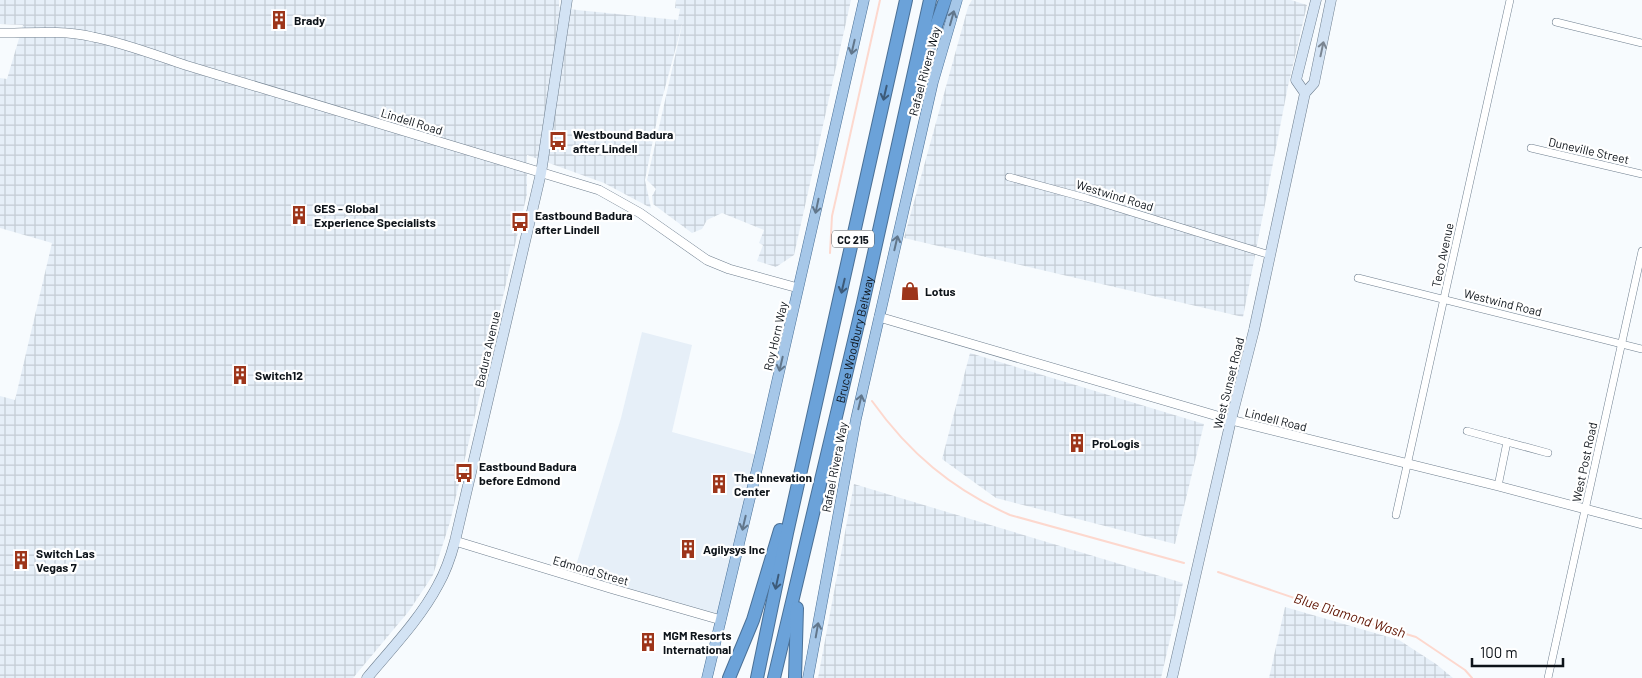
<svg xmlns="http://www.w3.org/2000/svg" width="1642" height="678" font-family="Barlow,sans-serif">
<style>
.built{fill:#e6eff8}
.industrial{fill:url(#industrial-grid)}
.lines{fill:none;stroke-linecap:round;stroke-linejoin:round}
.stream{stroke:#fdd8ce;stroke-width:2}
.minor-casing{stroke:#6e7e8e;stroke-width:8}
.tertiary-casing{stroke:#6e7e8e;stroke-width:10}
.secondary-casing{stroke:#6e7e8e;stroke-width:11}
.primary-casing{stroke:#4a7096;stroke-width:11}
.motorway-casing{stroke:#4a7096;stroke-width:14}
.minor{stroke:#fff;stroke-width:7}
.tertiary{stroke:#fff;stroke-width:9}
.secondary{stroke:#d3e3f4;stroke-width:10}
.primary{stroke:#a6c7e8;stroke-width:10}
.motorway{stroke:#6ba2d9;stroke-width:12}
.oneway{stroke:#61768b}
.oneway2{stroke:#7a8591}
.oneway3{stroke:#3c5a79}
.labels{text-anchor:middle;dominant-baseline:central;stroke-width:4.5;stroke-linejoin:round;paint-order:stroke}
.shield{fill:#fff;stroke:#565a5e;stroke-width:1}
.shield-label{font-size:11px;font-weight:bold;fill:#0d1319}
.poi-label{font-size:12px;font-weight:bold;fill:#0d1319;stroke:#fff;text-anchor:start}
.street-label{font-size:12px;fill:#0d1319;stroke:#fff}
.water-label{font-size:14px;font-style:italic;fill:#5e1300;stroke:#fff}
</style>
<defs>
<pattern id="industrial-grid" width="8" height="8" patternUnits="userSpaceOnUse" patternTransform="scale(1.25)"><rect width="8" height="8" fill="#e6eff8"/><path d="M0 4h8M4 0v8" fill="none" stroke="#c4ccd4"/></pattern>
</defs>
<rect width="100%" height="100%" fill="#f7fbfe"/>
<polygon class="built" points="642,332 692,345 672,432 760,456 721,620 574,572 621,418"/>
<g class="industrial">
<polygon points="0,0 559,0 559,7 577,10 678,20 680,9 675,8 676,0 851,0 794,255 776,267 757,261 763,245 759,243 764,230 722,213 707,220 702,229 692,233 653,204 652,196 656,189 647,180 683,21 659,110 645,180 651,208 604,183 527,155 527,194 450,522 433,575 409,611 353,678 0,678 0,396 15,400 52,243 0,228 0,78 7,79 23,25 0,24"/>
<polygon points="972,0 1291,0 1307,5 1288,86 1243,317 904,238 968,7"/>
<polygon points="970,353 1204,424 1175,544 996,498 942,459"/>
<polygon points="854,484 1183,583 1161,678 818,678"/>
<polygon points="1285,607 1399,640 1436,664 1453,678 1269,678"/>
</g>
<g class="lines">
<g class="stream">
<polyline points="830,253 832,216 837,194 880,0"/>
<path d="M872 401C909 453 952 489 1010 515L1184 563"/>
<polyline points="1218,572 1359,620 1416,637 1465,670 1472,678"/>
</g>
<g class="minor-casing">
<g id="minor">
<polyline points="1556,22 1642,43"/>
<polyline points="1531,148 1642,174"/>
<polyline points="1009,177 1086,198 1270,255"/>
<polyline points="1358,278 1642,349"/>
<polyline points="1467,431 1548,453"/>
<polyline points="1498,486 1507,442"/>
<polyline points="1396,515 1510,0"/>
<polyline points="1548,678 1642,251"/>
</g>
</g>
<g class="tertiary-casing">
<g id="tertiary">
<path d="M0 33C30 33 63 30 93 37 124 43 155 55 185 65L599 190 640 213 707 260 729 269 798 288"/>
<polyline points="879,317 1231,420 1498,486 1642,524"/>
<polyline points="455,541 613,589 721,620"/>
</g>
</g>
<g class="secondary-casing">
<g id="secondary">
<polyline points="1305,93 1296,80 1316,0"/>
<path d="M367 678C392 648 420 619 438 585 446 571 451 556 455 541L541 173 567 0"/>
<polyline points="1172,678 1231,420 1254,330 1305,93 1314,83 1331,0"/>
</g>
</g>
<g class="primary-casing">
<g id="primary">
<polyline points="707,678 760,456 864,0"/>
<polyline points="808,678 856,419 933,82 957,0"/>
</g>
</g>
<g class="motorway-casing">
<g id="motorway">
<polyline points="924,61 945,0"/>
<polyline points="729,678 753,620 780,530"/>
<polyline points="757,678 787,533 906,0"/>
<path id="s1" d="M774 678 863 303 930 0"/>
<polyline points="795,678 797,608"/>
</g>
</g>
<use href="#minor" class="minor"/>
<use href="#tertiary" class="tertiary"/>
<use href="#secondary" class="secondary"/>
<use href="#primary" class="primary"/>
<use href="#motorway" class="motorway"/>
</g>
<defs><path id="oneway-shaft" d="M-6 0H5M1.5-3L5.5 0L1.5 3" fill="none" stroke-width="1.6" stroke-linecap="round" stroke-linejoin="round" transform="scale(1.25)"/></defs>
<g class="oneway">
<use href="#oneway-shaft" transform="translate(952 18) rotate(-74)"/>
<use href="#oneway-shaft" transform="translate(853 47) rotate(103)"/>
<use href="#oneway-shaft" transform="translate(817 206) rotate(102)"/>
<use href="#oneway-shaft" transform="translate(896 243) rotate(-77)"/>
<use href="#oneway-shaft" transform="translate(781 364) rotate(103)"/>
<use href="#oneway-shaft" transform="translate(860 402) rotate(-77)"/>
<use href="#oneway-shaft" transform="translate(744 523) rotate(103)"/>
<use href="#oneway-shaft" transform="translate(817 630) rotate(-80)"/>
</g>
<use class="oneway2" href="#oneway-shaft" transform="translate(1322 49) rotate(-78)"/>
<g class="oneway3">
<use href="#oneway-shaft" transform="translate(885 93) rotate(103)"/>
<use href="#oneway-shaft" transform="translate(843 286) rotate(103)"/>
<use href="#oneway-shaft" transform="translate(777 582) rotate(102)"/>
</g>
<defs>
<g id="building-bare" transform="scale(1.5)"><path d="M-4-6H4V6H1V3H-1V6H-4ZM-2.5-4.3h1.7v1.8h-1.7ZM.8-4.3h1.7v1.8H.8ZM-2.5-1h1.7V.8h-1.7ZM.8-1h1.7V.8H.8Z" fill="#9d351a" stroke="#fff" stroke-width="2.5" paint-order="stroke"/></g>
<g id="bus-bare" transform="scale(1.5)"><path d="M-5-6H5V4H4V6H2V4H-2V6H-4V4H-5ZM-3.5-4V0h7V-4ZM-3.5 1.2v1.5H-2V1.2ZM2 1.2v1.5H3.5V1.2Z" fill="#9d351a" stroke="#fff" stroke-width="2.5" paint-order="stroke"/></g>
<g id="shop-bare" transform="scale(1.5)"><path d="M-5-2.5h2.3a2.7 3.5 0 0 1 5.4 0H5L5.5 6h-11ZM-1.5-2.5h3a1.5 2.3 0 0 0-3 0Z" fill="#9d351a" stroke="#fff" stroke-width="2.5" paint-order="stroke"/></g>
</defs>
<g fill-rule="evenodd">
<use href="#building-bare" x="279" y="20"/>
<use href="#bus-bare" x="558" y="141"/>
<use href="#building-bare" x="299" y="215"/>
<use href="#bus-bare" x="520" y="222"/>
<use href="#shop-bare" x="910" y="291"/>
<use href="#building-bare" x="240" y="375"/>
<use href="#building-bare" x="1077" y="443"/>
<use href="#bus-bare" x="464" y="473"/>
<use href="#building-bare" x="719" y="484"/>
<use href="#building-bare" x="688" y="549"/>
<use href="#building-bare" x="21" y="560"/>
<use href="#building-bare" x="648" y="642"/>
</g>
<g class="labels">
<rect class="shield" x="832" y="230.5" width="42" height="17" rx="4"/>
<g class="shield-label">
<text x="853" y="239">CC 215</text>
</g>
<g class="poi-label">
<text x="294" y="20">Brady</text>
<text x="573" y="134">Westbound Badura<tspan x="573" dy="14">after Lindell</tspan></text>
<text x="314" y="208">GES - Global<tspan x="314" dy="14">Experience Specialists</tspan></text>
<text x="535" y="215">Eastbound Badura<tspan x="535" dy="14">after Lindell</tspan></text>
<text x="925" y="291">Lotus</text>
<text x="255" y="375">Switch12</text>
<text x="1092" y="443">ProLogis</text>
<text x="479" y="466">Eastbound Badura<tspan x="479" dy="14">before Edmond</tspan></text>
<text x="734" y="477">The Innevation<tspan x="734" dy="14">Center</tspan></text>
<text x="703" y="549">Agilysys Inc</text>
<text x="36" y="553">Switch Las<tspan x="36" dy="14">Vegas 7</tspan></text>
<text x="663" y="635">MGM Resorts<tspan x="663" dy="14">International</tspan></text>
</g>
<g class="street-label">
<text transform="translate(924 71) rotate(-75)">Rafael Rivera Way</text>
<text transform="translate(412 121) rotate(17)">Lindell Road</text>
<text transform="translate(1589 150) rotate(13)">Duneville Street</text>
<text transform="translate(1115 195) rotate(17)">Westwind Road</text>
<text transform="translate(1442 255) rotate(-78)">Teco Avenue</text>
<text transform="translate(1503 302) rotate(14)">Westwind Road</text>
<text transform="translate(775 336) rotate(-77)">Roy Horn Way</text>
<text stroke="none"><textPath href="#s1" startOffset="348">Bruce Woodbury Beltway</textPath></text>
<text transform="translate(487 349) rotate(-77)">Badura Avenue</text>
<text transform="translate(1228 383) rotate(-76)">West Sunset Road</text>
<text transform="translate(1276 419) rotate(14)">Lindell Road</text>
<text transform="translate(1584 462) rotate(-78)">West Post Road</text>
<text transform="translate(834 467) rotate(-79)">Rafael Rivera Way</text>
<text transform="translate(591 570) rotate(16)">Edmond Street</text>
</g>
<g class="water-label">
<text transform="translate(1350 615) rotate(18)">Blue Diamond Wash</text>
</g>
</g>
<path d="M1472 658v8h91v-8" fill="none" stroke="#0d1319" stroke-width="2.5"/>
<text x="1480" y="658" font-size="15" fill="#0d1319" stroke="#ffffff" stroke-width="4" paint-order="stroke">100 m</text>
</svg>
